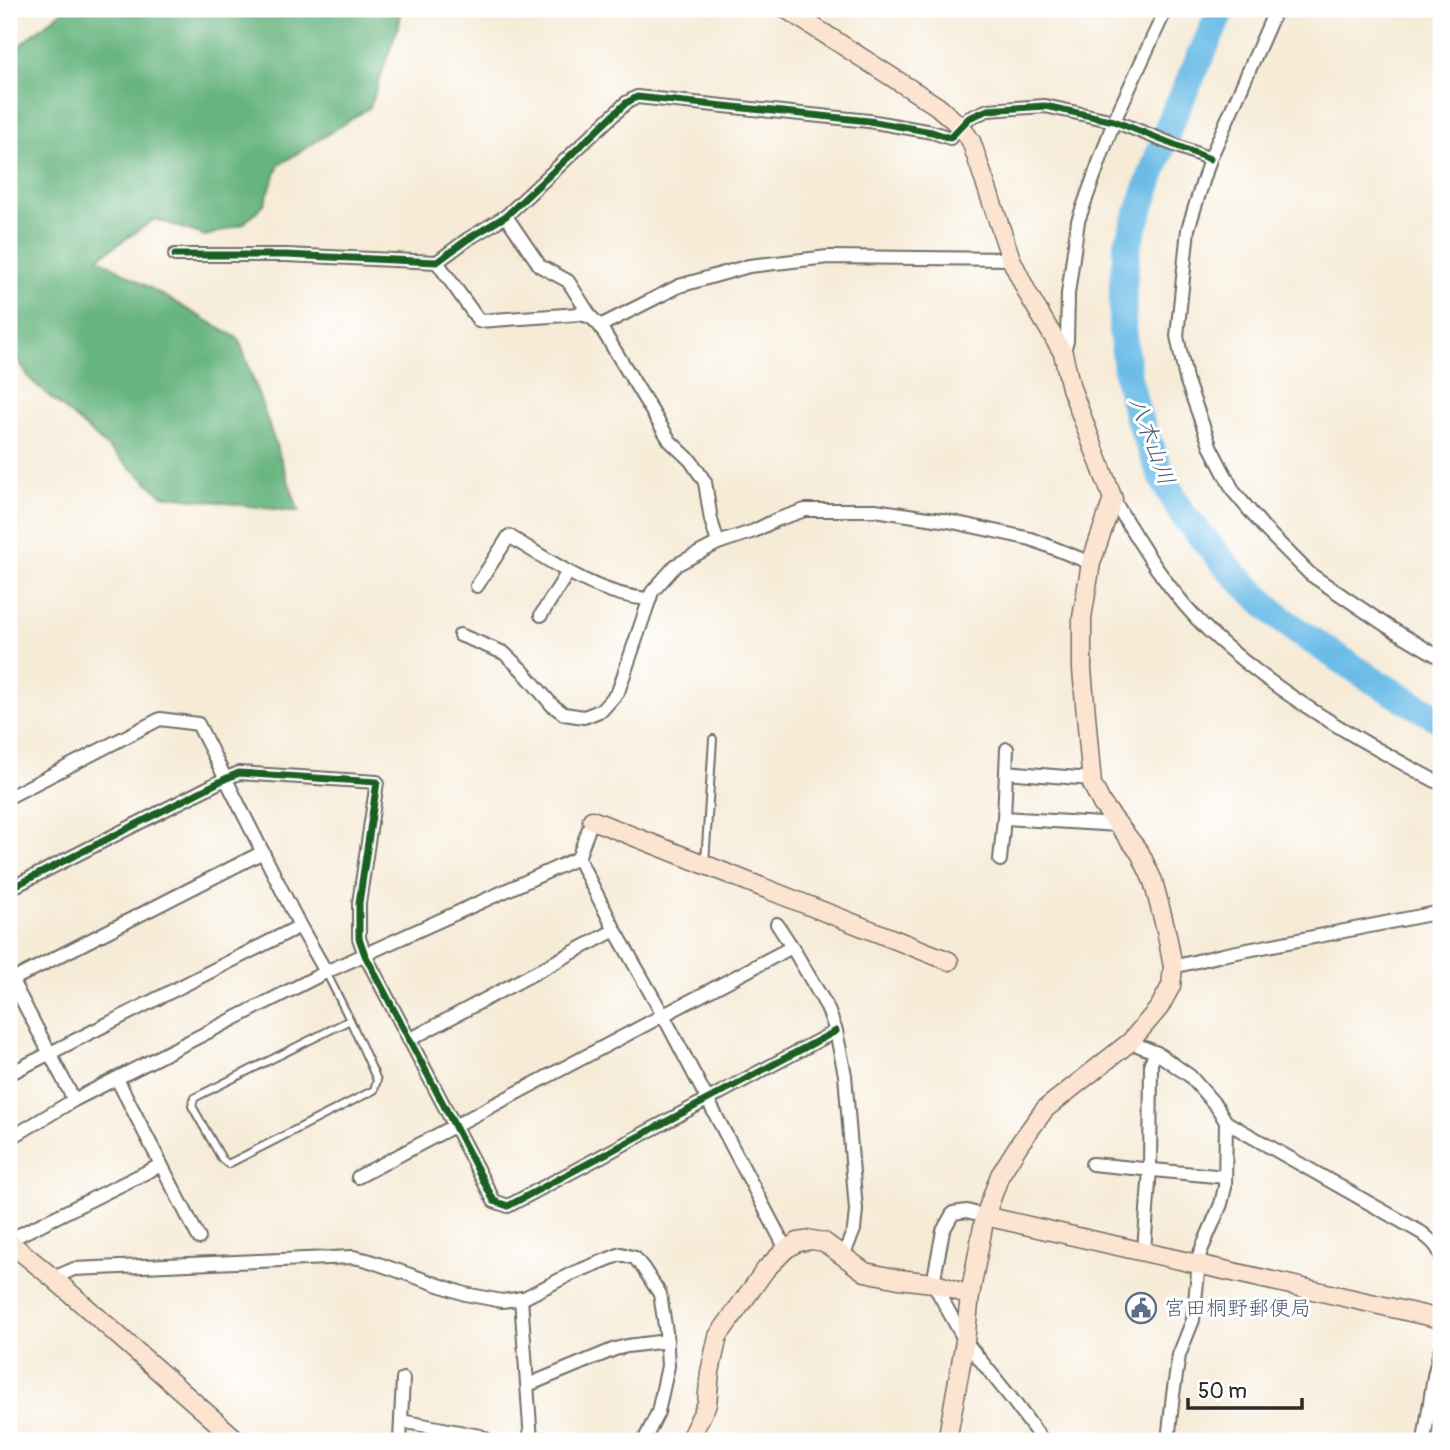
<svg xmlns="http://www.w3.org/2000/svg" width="1450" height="1450" font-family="Pangolin,'Klee One',sans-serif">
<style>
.forest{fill:#66b47e;stroke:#487054;stroke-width:2}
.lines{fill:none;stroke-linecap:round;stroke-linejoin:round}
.river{stroke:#6bbce7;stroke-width:28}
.lane-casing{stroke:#726e67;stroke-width:10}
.street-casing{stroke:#726e67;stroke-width:16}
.secondary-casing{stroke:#726e67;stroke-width:21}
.lane{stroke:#fff;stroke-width:6}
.street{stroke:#fff;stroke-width:12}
.secondary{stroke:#fde4d1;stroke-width:18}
.cycleway-casing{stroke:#fff;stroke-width:11}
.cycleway{stroke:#1b5e20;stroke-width:7}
.labels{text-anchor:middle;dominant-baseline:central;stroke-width:6;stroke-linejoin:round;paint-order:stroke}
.service-label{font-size:21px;fill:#4e5e75;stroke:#fff;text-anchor:start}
.water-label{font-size:23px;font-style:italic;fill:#415e6d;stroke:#fff}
</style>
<rect width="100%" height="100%" fill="#fff"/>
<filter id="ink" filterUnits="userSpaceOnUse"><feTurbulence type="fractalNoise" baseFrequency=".0143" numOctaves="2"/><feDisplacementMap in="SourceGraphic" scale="14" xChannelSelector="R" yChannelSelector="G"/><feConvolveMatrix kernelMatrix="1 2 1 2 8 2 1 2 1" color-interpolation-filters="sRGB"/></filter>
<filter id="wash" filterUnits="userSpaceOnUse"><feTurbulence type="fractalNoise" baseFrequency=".00686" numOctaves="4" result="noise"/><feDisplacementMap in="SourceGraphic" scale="28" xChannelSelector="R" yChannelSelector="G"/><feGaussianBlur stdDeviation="1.57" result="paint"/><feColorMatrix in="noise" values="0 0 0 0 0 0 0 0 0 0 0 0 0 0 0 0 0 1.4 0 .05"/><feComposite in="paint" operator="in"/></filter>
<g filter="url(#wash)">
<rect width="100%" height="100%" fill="#f6ebd7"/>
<polygon class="forest" points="65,9 400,9 400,21 370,107 279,165 264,204 243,224 206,236 155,219 98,258 239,339 299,512 162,495 30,379 9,346 9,54"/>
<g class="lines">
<polyline class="river" points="1222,9 1170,123 1127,246 1123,285 1122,329 1128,377 1137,414 1162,477 1183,515 1232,572 1277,615 1299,632 1374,681 1441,720"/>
</g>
</g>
<g filter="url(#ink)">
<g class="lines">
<g class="lane-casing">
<g id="lane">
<polyline points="705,863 713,739"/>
<polyline points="326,972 350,1020 377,1080 374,1090 228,1164 222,1159 192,1106 194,1098 350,1020"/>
</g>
</g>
<g class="street-casing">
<g id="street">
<polyline points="1276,9 1210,159 1188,229 1177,336 1186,379 1211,448 1234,492 1266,530 1310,574 1387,626 1441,658"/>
<polyline points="506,216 540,266 568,281 591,317"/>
<polyline points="175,255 286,255 437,262 468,239 506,216 626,103 637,97 869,121 932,132 950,138 969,118 988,110 1045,106 1114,121 1210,159"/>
<polyline points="437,262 479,321 580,314 591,317 600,326 670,441 691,461 705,482 711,520 718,543"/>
<polyline points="600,326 679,286 749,266 828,257 1011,259"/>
<polyline points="1063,353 1067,341 1068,294 1078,221 1114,121 1166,9"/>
<path d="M1113 499C1141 546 1170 594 1210 632 1278 695 1360 741 1441 784"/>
<path d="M477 586 509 536C552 562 598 596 650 599"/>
<polyline points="541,615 568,572"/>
<polyline points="460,635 504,653 522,670 552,705 564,714 584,717 602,710 618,692 652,592 676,565 718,543 754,531 776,520 805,510 875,510 948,521 1031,539 1091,563"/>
<polyline points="1007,749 1004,818 1118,825"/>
<polyline points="1006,772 1091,779"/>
<polyline points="9,797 160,719 198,724 300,926 326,972"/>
<polyline points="578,858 615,930 663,1015 786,1249"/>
<polyline points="1000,860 1004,818"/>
<polyline points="9,889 227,778 239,773 377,782 359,903 359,938 365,955 494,1201 508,1206 836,1031"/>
<polyline points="777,924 792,947 827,1007 836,1031 845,1075 856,1210 854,1230 843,1256"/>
<polyline points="1173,967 1222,955 1441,912"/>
<polyline points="9,975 74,1100"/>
<polyline points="12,980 263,852"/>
<polyline points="409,1040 615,930"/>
<polyline points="1130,1042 1157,1053 1190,1076 1217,1107 1226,1122 1225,1187 1221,1204 1200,1253 1193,1320 1179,1355 1173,1395 1168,1441"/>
<polyline points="9,1074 300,926"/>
<polyline points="117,1079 199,1238"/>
<path d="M1226 1122 1422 1233C1430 1240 1438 1245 1441 1256"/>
<polyline points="9,1139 74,1100 326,972 578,858 592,820"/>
<polyline points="1092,1164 1225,1177"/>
<polyline points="358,1177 792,947"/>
<polyline points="985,1216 967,1211 953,1213 943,1231 933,1283 965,1341 1011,1398 1043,1441"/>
<polyline points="9,1240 161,1165"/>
<polyline points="1144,1251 1150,1169 1151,1062 1157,1053"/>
<polyline points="53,1278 74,1269 353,1257 367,1260 465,1294 502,1301 524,1298 571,1274 621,1254 635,1258 643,1268 660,1294 666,1332 668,1366 658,1412 644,1441"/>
<polyline points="521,1298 531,1441"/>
<polyline points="528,1385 615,1349 627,1346 667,1341"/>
<polyline points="401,1421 480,1436 489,1441"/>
<polyline points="400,1441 403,1379"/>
<polyline points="1424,1441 1434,1376 1441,1347"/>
</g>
</g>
<g class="secondary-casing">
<g id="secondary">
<polyline points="786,9 937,106 961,127 971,141 1011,259 1028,294 1063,353 1071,388 1113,499 1091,563 1082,618 1082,669 1092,784 1102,804 1140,853 1153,881 1166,930 1173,967 1171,986 1159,1008 1130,1042 1045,1109 1020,1143 1000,1175 985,1216 970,1295 965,1341 947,1441"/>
<polyline points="592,820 949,961"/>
<polyline points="985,1216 1441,1319"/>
<polyline points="9,1242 53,1278 238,1441"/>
<polyline points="689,1441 707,1404 710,1372 718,1336 766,1269 786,1249 798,1242 812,1240 824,1242 865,1272 899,1279 933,1283 970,1295"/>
</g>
</g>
<use href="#lane" class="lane"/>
<use href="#street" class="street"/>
<use href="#secondary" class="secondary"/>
<g class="cycleway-casing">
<g id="cycleway">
<polyline points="175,255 286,255 437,262 468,239 506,216 626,103 637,97 869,121 932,132 950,138 969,118 988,110 1045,106 1114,121 1210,159"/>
<polyline points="9,889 227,778 239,773 377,782 359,903 359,938 365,955 494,1201 508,1206 836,1031"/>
</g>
</g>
<use href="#cycleway" class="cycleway"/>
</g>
</g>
<defs>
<g id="civic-ring" transform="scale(1.575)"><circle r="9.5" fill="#fff" stroke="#5c6f8a" stroke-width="1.5"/><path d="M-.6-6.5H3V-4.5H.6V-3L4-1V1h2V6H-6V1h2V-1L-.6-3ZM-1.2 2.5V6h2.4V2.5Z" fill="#5c6f8a"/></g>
</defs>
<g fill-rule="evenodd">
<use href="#civic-ring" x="1141" y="1308"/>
</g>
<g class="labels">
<g class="service-label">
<text x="1164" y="1308">宮田桐野郵便局</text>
</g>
<g class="water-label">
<text transform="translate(1152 441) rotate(70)">八木山川</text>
</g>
</g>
<rect width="1450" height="1450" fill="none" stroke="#fff" stroke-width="35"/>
<path d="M1188 1398v10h114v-10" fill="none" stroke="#2b2b2b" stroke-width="3.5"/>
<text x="1198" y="1398" font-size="21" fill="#2b2b2b" stroke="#ffffff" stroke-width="5" paint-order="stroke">50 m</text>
</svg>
